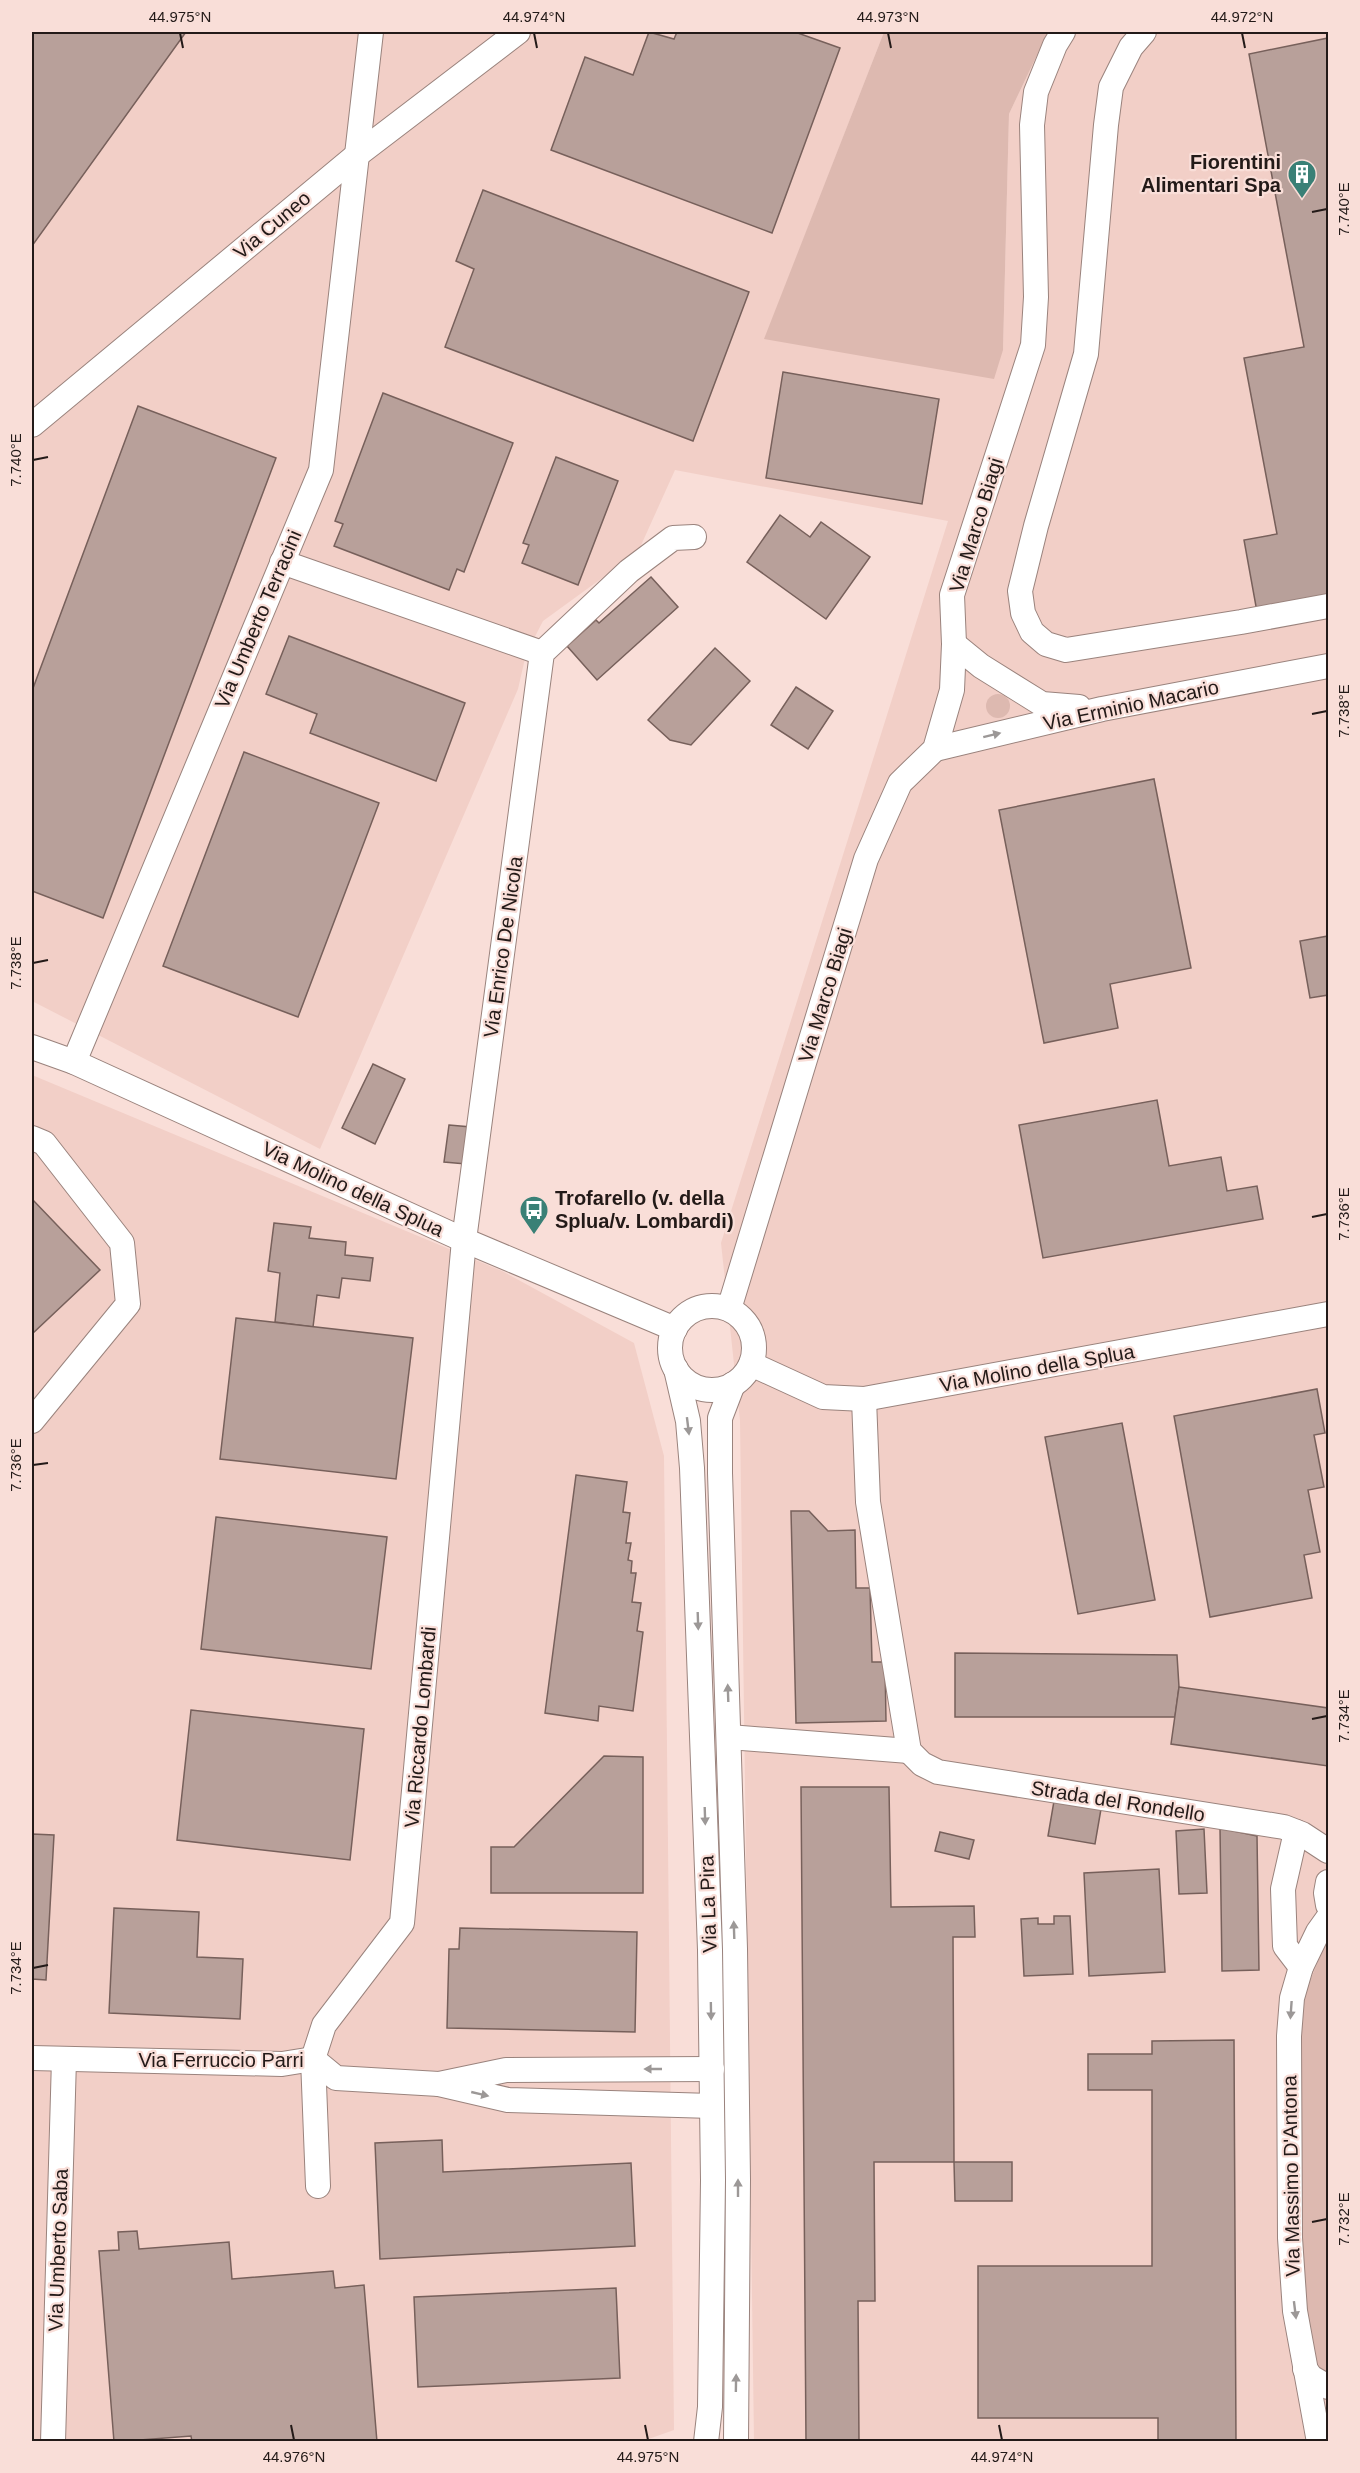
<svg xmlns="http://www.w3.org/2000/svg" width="1360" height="2473" font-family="Arial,sans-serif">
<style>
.built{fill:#f2cfc7}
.green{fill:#ddb9b0}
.building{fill:#b8a09a;stroke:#77605b;stroke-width:1.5}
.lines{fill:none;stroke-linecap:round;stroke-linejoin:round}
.minor-casing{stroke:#9a837d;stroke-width:26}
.minor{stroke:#fff;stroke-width:24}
.oneway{fill:#9c9897}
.ticks{fill:none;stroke:#231a18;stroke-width:2}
.labels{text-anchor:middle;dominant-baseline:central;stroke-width:4.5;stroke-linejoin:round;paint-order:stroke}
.poi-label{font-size:20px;font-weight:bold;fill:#231a18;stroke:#f9ded8;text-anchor:end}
.street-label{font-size:20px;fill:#231a18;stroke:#f9ded8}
.neatline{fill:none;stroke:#231a18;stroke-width:2}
.ticks-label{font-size:15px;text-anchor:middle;fill:#231a18}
</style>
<rect width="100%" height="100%" fill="#f9ded8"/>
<g class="built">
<polygon points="32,32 884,32 765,338 1003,350 1009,114 1048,32 1328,32 1328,2441 754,2441 740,1420 721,1243 948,521 675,470 638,552 543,621 526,654 518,689 320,1149 32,1001"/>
<polygon points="32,1075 502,1271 634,1343 664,1456 674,2430 640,2442 32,2441"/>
</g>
<g class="green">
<polygon points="884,32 1048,32 1009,114 1003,350 994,379 764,339"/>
<circle cx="998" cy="706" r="12"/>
<polygon points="1328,1938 1328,2380 1315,2364 1298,2249 1296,2040 1306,1990"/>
</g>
<g class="building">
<polygon points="32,32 186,32 32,246"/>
<polygon points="649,32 674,39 677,32 795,32 840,48 772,233 551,150 585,57 633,75"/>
<polygon points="1328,38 1328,599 1257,612 1244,540 1277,534 1244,358 1304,347 1249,54"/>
<polygon points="483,190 749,292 693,441 445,347 474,269 456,261"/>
<polygon points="783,372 939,399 922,504 766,478"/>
<polygon points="383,393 513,443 464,572 457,569 449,590 334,546 343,524 335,521"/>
<polygon points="138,406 276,458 103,918 32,891 32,691"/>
<polygon points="556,457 618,481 578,585 522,563 529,545 523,543"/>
<polygon points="780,515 810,537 821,522 870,557 826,619 747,562"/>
<polygon points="651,577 678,607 597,680 567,646 596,620 599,623"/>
<polygon points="289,636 465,703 436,781 310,733 317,714 266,694"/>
<polygon points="715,648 750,681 691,745 670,740 648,720"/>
<polygon points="796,687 833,711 808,749 771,725"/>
<polygon points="244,752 379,803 298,1017 163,966"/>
<polygon points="1154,779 1191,968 1110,984 1118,1028 1044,1043 999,810"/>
<polygon points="1328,936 1328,995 1310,998 1300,941"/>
<polygon points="373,1064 405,1079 375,1144 342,1128"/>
<polygon points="1157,1100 1169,1166 1221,1157 1227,1191 1257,1186 1263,1219 1043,1258 1019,1125"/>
<polygon points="449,1125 471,1127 466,1164 444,1162"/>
<polygon points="32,1199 100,1270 32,1334"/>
<polygon points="274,1223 311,1227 309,1238 346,1242 345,1255 373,1258 370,1281 342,1278 339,1298 317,1295 313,1327 275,1322 280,1273 268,1271"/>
<polygon points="236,1318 413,1338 396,1479 220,1459"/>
<polygon points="1317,1389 1325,1433 1314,1435 1324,1487 1308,1490 1320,1552 1304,1555 1312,1598 1210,1617 1174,1416"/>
<polygon points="1122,1423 1155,1600 1078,1614 1045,1437"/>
<polygon points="576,1475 627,1482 623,1512 630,1513 626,1543 631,1543 628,1560 632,1561 631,1573 636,1573 632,1602 641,1603 637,1631 643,1632 633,1711 599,1706 598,1721 545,1713"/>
<polygon points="791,1511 809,1511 828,1531 855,1530 856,1588 870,1588 872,1662 885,1662 886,1721 796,1723"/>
<polygon points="216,1517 387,1537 371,1669 201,1649"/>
<polygon points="955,1653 1177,1655 1179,1687 1175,1717 955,1717"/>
<polygon points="1179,1687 1328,1708 1328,1766 1171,1744"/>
<polygon points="191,1710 364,1729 350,1860 177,1840"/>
<polygon points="604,1756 643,1757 643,1893 491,1893 491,1847 514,1847"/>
<polygon points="801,1787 889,1787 891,1907 974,1906 975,1937 953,1937 954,2162 874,2162 875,2301 858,2301 859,2442 806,2442"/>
<polygon points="1054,1801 1101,1809 1095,1844 1048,1836"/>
<polygon points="1220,1828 1257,1836 1259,1970 1222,1971"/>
<polygon points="1204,1829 1207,1893 1179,1894 1176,1831"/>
<polygon points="940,1832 974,1840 969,1859 935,1851"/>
<polygon points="32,1834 54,1835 46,1980 32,1979"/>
<polygon points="1159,1869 1165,1972 1089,1976 1084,1873"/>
<polygon points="114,1908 199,1912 197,1957 243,1959 240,2019 109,2013"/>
<polygon points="1054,1916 1070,1916 1073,1974 1024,1976 1021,1919 1038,1918 1038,1924 1054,1924"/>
<polygon points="460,1928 637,1932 635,2032 447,2028 449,1949 459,1949"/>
<polygon points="1234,2040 1236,2442 1158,2442 1158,2418 978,2418 978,2266 1152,2266 1152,2090 1088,2090 1088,2054 1152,2054 1152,2041"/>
<polygon points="442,2140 443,2172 631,2163 635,2246 380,2259 375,2143"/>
<polygon points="954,2162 1012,2162 1012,2201 955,2201"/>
<polygon points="137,2231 139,2249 229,2242 232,2279 333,2271 335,2288 364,2285 377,2442 192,2442 191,2436 114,2442 99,2251 119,2250 118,2232"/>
<polygon points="616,2288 620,2378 418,2387 414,2297"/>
</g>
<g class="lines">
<g class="minor-casing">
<g id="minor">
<polyline points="1144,32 1131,47 1111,87 1106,125 1086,354 1036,526 1020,591 1023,613 1032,632 1046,644 1066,650 1241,622 1328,606"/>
<polyline points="32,425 357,155 518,32"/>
<polyline points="282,562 542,653"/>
<polyline points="954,644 981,666 1042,704 1079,707"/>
<polyline points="935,749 1102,709 1328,666"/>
<polyline points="32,1047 74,1062 464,1240 675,1329"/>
<polyline points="74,1062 321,470 371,32"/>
<polyline points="32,1138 44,1143 122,1243 128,1304 32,1421"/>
<circle cx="712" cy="1348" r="42"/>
<polyline points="729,1309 866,859 900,783 935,749 952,690 954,644 952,595 1033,345 1036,297 1032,125 1036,92 1055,45 1063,32"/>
<polyline points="751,1364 823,1397 864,1399 1328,1314"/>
<polyline points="676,1369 688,1421 692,1468 710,1950 713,2180 710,2407 706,2442"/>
<polyline points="733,1384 720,1418 720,1473 735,1949 738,2180 736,2442"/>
<polyline points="864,1399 868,1502 909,1751 922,1764 938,1772 1284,1827 1302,1834 1328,1851"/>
<polyline points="729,1737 909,1751"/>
<polyline points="1296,1832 1283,1889 1285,1946 1301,1967"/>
<polyline points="1328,1882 1326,1893 1328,1905"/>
<polyline points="32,2058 282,2064 313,2059 336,2078 439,2084"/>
<polyline points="712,2069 506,2070 439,2084 508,2100 712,2106"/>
<polyline points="318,2186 313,2059 324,2025 402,1923 464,1240 542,653 629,571 673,538 694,537"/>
<polyline points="1305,2369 1311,2377 1328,2387"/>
<polyline points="53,2442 64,2059"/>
<polyline points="1319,2442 1295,2311 1290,2238 1289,2036 1292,1998 1301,1967 1318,1932 1328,1918"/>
</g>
</g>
<use href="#minor" class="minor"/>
</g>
<defs><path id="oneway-solid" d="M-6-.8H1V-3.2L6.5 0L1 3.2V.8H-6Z" transform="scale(1.5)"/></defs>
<g class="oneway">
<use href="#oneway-solid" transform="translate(992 735) rotate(-14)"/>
<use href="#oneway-solid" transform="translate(688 1426) rotate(83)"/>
<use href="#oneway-solid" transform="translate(698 1621) rotate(88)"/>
<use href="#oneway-solid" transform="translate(728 1693) rotate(-92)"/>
<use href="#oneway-solid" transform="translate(705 1816) rotate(88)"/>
<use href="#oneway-solid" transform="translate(734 1930) rotate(-92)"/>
<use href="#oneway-solid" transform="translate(1291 2010) rotate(94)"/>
<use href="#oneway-solid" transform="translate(711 2011) rotate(89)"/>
<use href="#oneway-solid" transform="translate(653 2069) rotate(180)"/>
<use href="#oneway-solid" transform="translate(480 2094) rotate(13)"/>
<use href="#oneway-solid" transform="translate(738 2188) rotate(-90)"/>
<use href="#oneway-solid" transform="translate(1295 2310) rotate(83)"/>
<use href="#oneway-solid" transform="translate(736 2383) rotate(-89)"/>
</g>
<path class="ticks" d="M180 33 183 48M534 33 537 48M888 33 891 48M1242 33 1245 48M1312 212 1327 209M33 460 48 457M1312 714 1327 711M33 963 48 960M1312 1217 1327 1214M33 1465 48 1463M1312 1719 1327 1716M33 1968 48 1965M1312 2222 1327 2219M291 2425 294 2440M645 2425 648 2440M999 2425 1002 2440"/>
<defs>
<g id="building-pin" transform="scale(1.5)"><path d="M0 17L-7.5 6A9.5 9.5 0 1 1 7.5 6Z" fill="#3a8076" stroke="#f9ded8"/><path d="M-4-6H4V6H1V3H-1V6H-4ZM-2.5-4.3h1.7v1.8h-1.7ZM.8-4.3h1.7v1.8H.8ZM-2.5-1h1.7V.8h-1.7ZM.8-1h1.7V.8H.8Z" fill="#fff"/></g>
<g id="bus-pin" transform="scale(1.5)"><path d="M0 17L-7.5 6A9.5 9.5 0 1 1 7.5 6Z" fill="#3a8076" stroke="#f9ded8"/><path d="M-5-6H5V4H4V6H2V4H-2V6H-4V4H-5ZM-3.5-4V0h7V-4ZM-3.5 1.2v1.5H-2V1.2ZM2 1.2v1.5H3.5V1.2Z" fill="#fff"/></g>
</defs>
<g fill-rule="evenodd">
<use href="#building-pin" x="1302" y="174"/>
<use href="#bus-pin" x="534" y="1210"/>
</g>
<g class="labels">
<g class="poi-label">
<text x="1281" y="162">Fiorentini<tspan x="1281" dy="23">Alimentari Spa</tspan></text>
<text x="555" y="1198" text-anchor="start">Trofarello (v. della<tspan x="555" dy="23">Splua/v. Lombardi)</tspan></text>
</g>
<g class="street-label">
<text transform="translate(272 225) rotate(-40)">Via Cuneo</text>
<text transform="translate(976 525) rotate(-73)">Via Marco Biagi</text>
<text transform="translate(258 619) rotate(-67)">Via Umberto Terracini</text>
<text transform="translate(1131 705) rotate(-12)">Via Erminio Macario</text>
<text transform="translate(503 947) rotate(-82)">Via Enrico De Nicola</text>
<text transform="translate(825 995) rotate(-73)">Via Marco Biagi</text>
<text transform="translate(353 1189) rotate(25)">Via Molino della Splua</text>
<text transform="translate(1037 1368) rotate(-10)">Via Molino della Splua</text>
<text transform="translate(420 1727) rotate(-85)">Via Riccardo Lombardi</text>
<text transform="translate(1118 1801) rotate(9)">Strada del Rondello</text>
<text transform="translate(708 1904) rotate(-92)">Via La Pira</text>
<text x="221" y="2060">Via Ferruccio Parri</text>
<text transform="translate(1291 2176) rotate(-91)">Via Massimo D'Antona</text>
<text transform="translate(58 2250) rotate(-88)">Via Umberto Saba</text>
</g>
</g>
<rect width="1360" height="2473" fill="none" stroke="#f9ded8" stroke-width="66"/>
<rect x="33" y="33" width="1294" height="2407" class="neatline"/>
<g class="ticks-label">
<text x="180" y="22">44.975°N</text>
<text x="534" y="22">44.974°N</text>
<text x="888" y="22">44.973°N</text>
<text x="1242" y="22">44.972°N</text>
<text transform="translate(1344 209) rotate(-90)" y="5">7.740°E</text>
<text transform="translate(16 460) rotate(-90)" y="5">7.740°E</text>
<text transform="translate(1344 711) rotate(-90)" y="5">7.738°E</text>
<text transform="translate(16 963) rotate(-90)" y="5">7.738°E</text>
<text transform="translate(1344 1214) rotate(-90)" y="5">7.736°E</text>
<text transform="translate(16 1465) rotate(-90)" y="5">7.736°E</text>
<text transform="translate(1344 1716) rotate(-90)" y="5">7.734°E</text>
<text transform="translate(16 1968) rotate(-90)" y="5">7.734°E</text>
<text transform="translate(1344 2219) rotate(-90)" y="5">7.732°E</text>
<text x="294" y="2462">44.976°N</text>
<text x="648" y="2462">44.975°N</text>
<text x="1002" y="2462">44.974°N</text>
</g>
</svg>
